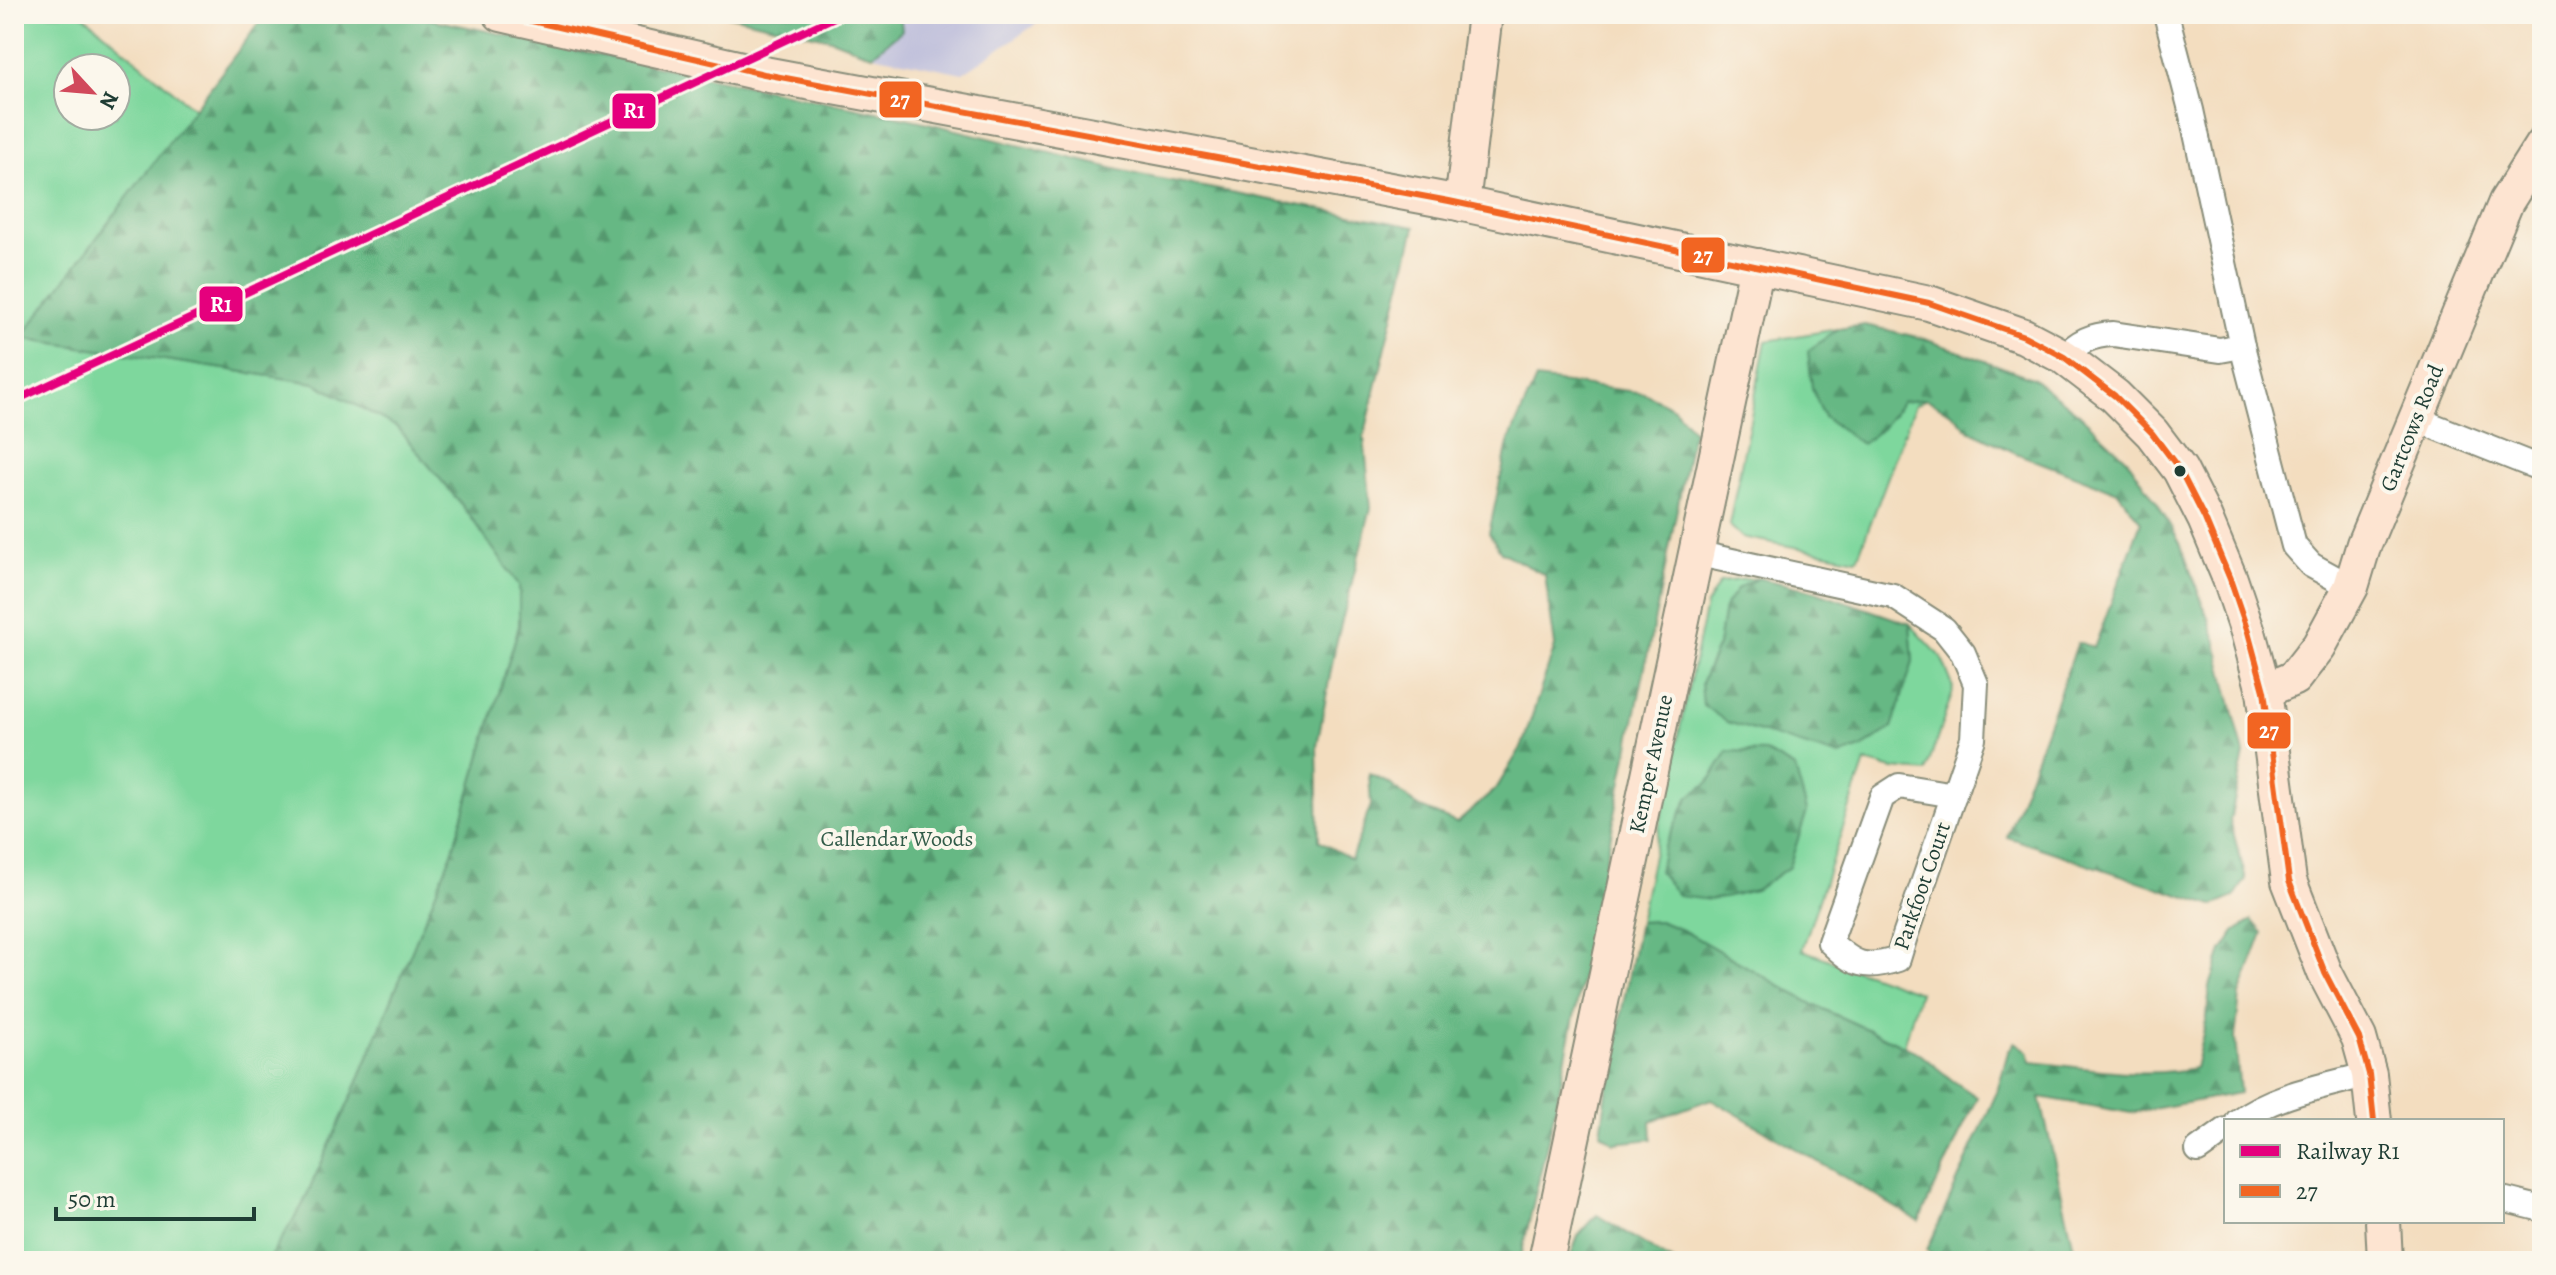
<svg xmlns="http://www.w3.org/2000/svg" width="2556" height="1275" font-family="Alegreya,serif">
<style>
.industrial{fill:#c2c2dc}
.grass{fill:#7ed79d;stroke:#4e8a68;stroke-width:2;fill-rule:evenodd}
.forest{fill:url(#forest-firs);stroke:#427a5c;stroke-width:2}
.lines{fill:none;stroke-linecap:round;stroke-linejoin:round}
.street-casing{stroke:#898d7a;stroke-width:28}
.secondary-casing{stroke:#898d7a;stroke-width:38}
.street{stroke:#fff;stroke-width:24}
.secondary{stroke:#fde4d1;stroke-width:34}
.bus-1-casing{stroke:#fbf7ec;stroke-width:12}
.bus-1{stroke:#f26522;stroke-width:6}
.rail-1-casing{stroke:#fbf7ec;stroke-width:14}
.rail-1{stroke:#e5007d;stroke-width:8}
.bus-dot{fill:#1f3d34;stroke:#fbf7ec;stroke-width:3}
.labels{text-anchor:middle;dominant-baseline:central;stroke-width:8;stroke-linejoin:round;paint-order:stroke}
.street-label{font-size:22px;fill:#1f3d34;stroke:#fbf7ec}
.park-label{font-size:22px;fill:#325c49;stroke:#fbf7ec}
.line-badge{stroke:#fbf7ec;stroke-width:3}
.badge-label{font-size:22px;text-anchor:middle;font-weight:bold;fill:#fff}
</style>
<defs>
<pattern id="forest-firs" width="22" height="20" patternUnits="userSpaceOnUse" patternTransform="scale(2)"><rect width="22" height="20" fill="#66b884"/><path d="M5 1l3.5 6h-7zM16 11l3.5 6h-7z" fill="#53976d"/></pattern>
</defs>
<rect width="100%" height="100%" fill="#fbf7ec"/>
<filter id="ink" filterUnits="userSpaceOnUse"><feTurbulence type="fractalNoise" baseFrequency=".0125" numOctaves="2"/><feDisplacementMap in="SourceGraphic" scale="16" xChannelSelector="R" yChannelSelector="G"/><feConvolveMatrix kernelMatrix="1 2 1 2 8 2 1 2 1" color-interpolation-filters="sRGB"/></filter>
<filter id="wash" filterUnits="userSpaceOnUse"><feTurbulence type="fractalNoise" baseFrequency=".006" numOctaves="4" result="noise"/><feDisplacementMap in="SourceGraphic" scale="32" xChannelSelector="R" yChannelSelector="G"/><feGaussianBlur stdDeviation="1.8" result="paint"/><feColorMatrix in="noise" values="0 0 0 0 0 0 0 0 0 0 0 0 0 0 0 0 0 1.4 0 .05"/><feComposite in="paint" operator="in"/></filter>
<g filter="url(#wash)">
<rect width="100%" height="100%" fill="#f3ddbf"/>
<polygon class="industrial" points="900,14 1051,14 963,73 872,55 902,30"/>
<g class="grass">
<path d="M14 14H82L196 110 22 338 315 383 397 427 462 505 519 585V626L452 853 354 1091 302 1206 268 1261H14ZM68 68H116V116H68Z"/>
<polygon points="1838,329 1808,351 1882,428 1902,402 1926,399 1915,405 1857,559 1742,537 1729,525 1766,341"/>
<polygon points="1758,578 1724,608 1718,646 1701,683 1808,746 1839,756 1892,728 1913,661 1910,624 1941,657 1954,688 1926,772 1893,769 1865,762 1802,950 1919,992 1904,1046 1814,1005 1684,931 1659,921 1639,922 1706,605 1720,582"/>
</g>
<g class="forest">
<polygon points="266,14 405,14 920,121 1140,175 1415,227 1364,437 1371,508 1335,648 1317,746 1319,841 1351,859 1371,805 1369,774 1390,784 1418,807 1457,823 1496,789 1522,746 1555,646 1545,575 1501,552 1489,533 1508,443 1536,379 1644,393 1674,408 1693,430 1558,1096 1520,1261 268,1261 302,1206 354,1091 452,853 519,626 519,585 462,505 397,427 315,383 21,338"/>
<polygon points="722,14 900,14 902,30 872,55 831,39"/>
<polygon points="1865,325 1922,338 2032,378 2079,414 2127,459 2157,503 2180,543 2214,634 2244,754 2230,821 2246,879 2234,897 2213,906 2007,837 2078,642 2094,648 2141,522 2118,492 2016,453 1969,430 1953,414 1926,399 1902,402 1882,428 1862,444 1824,417 1812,388 1808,351 1838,329"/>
<polygon points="1758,578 1815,591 1910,624 1913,661 1892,728 1863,747 1840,756 1727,722 1703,705 1701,683 1718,646 1724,608 1738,588"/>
<polygon points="1728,751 1766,752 1795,768 1807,811 1789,867 1756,890 1710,900 1679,896 1659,872 1664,846 1689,797 1708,783"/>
<path d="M2252 920 2263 933 2240 995 2235 1038 2240 1093 2131 1113 2040 1097 2077 1261H1938L1927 1250 1997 1092 2008 1052 2015 1042 2028 1051 2031 1062C2087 1067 2140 1079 2195 1068L2207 1017 2210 986 2222 951 2235 932Z"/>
<polygon points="1659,921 1684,931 1814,1005 1919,1053 1952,1080 1977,1097 1919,1221 1711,1099 1651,1121 1652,1139 1614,1143 1601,1133 1609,1077 1639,922"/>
<polygon points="1597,1215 1672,1261 1569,1261 1578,1236"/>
</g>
</g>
<g filter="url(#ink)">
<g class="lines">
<g class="street-casing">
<g id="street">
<polyline points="2166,14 2191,110 2242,346 2294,546 2311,565 2351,587"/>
<path d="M2064 357C2078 341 2092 335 2113 334L2220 350 2242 346"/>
<polyline points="2416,419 2542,469"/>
<path d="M1695 553 1893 596 1944 629 1963 653 1976 684 1973 739 1905 936 1898 959C1865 970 1854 965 1830 942L1882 797 1899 786 1954 795"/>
<path d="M2238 1121C2275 1094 2325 1086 2369 1074"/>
<polyline points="2198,1150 2226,1130"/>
<polyline points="2502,1199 2542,1209"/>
</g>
</g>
<g class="secondary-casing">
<g id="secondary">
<polyline points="501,14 764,74 1449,201 1929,303 2024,336 2064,357 2115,396 2152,433 2180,470 2205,519 2230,579 2248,632 2264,691 2289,881 2325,973 2359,1038 2369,1074 2374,1121"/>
<polyline points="1462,204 1485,14"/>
<polyline points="2264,691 2294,678 2319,646 2351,587 2364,544 2506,202 2542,145"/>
<polyline points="2383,1221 2385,1261"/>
<polyline points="1546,1261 1757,266"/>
</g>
</g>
<use href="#street" class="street"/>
<use href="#secondary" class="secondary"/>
<g class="bus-1-casing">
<polyline id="bus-1" points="501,14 764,74 1449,201 1929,303 2024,336 2064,357 2115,396 2152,433 2180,470 2205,519 2230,579 2248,632 2264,691 2289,881 2325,973 2359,1038 2369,1074 2374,1121"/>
</g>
<use href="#bus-1" class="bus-1"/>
<g class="rail-1-casing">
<polyline id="rail-1" points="14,401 841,14"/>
</g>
<use href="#rail-1" class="rail-1"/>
</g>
</g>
<circle class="bus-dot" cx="2180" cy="471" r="7"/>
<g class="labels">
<g class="street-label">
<text transform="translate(2412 428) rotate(-68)">Gartcows Road</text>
<text transform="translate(1651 764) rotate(-78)">Kemper Avenue</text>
<text transform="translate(1922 886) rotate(-71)">Parkfoot Court</text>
</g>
<g class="park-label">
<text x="897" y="839">Callendar Woods</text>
</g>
</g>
<g class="line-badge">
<rect x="878" y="80" width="45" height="39" rx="8" fill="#f26522"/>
<rect x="611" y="92" width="46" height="38" rx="8" fill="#e5007d"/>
<rect x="1680" y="236" width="46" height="38" rx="8" fill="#f26522"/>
<rect x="198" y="285" width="46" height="38" rx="8" fill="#e5007d"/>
<rect x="2246" y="711" width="46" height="39" rx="8" fill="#f26522"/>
</g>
<g class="badge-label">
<text x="900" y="107">27</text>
<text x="634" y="118">R1</text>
<text x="1703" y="263">27</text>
<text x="221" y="312">R1</text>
<text x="2269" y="738">27</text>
</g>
<rect width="2556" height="1275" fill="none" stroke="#fbf7ec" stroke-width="48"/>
<rect x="2224" y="1119" width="280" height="104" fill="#fbf7ec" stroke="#a3ada2" stroke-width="2"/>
<rect x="2240" y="1145" width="40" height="12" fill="#e5007d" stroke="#a3ada2" stroke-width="2"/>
<text x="2296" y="1159" font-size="24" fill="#1f3d34">Railway R1</text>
<rect x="2240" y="1185" width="40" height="12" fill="#f26522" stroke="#a3ada2" stroke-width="2"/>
<text x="2296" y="1199" font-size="24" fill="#1f3d34">27</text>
<g transform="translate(92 92) rotate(116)"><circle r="38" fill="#fbf7ec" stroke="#a3ada2" stroke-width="2"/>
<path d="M0-6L14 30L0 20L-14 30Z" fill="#d1495b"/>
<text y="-12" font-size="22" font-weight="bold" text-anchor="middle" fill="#1f3d34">N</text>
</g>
<path d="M56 1207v12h198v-12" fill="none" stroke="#1f3d34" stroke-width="4"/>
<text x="68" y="1207" font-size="24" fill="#1f3d34" stroke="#fbf7ec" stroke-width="6" paint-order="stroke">50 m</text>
</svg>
